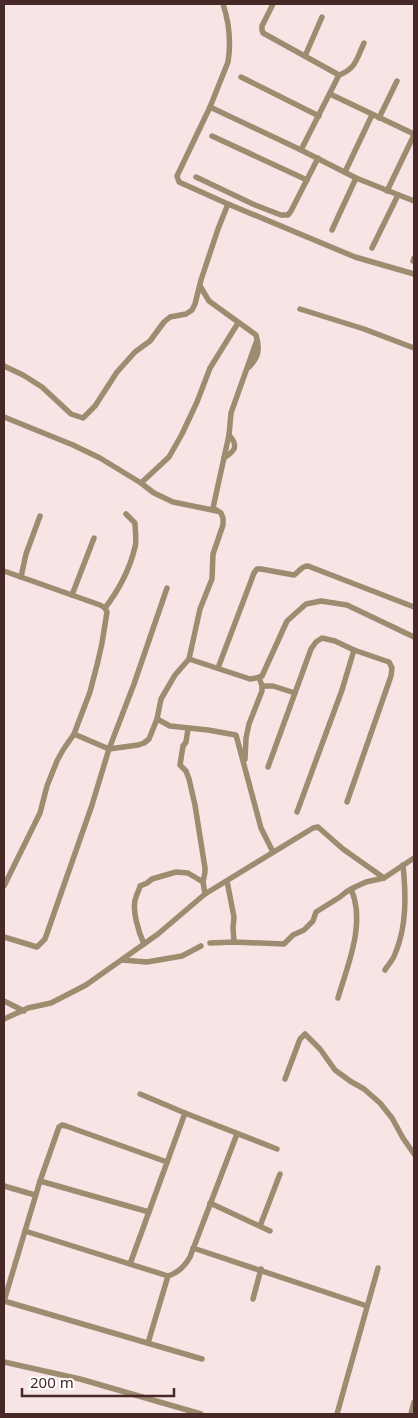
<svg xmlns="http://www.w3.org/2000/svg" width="418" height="1418" font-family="'Noto Sans',sans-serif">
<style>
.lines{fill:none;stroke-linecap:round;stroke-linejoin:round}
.street{stroke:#9d8c70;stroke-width:5.5}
</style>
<rect width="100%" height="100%" fill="#f7e5e5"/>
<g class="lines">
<g class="street">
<path d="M223 4C229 22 231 43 228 62L210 107 177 176 179 182 228 204 355 257 414 274"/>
<polyline points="273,4 262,26 262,30 263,33 339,75"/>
<polyline points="305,56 322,17"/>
<polyline points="241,77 319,116"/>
<polyline points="330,94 414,134"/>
<polyline points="210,107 301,150 356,178 414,201"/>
<polyline points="379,118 397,81"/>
<polyline points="212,136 307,180"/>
<path d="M301 150 339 75C356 69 357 58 364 43"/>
<polyline points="345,172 372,115"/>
<polyline points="196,177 255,205 281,215 288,215 291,211 318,158"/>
<polyline points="387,191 414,135"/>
<polyline points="332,230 356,178"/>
<polyline points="372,248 398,195"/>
<polyline points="413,261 414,258"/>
<path d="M200 286 209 301 256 335C260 349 259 357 249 367"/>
<polyline points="300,309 364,329 414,348"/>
<polyline points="4,366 23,375 42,387 71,414 83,418 95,406 117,372 135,352 150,341 164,322 170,317 186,314 192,310 195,304 201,280 218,229 228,204"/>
<polyline points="4,417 73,445 100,458 141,483 154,493 173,502 217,511"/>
<path d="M224 458C235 451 239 446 229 435"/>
<polyline points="141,483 169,457 182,434 197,402 210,368 238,323"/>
<polyline points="4,571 100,605 105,608 107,612 102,643 98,661 90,692 74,734 63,750 57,761 47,786 40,813 4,886"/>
<polyline points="21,577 26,554 40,516"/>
<polyline points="72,595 94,538"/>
<path d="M105 608C118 591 130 568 135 547 137 540 135 531 135 523L126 514"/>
<polyline points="189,659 250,679 256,678 262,676 287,621 306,604 321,601 347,605 414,637"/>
<path d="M218 668 254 573 257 569H261L294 575C299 572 301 566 308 566L414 607"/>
<polyline points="262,686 273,686 295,693"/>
<polyline points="157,719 170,726 208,730 236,735 261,828 273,852"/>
<polyline points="188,729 186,742 183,746 180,765 186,771 189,779 195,805 205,868 205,872 203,882 205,894"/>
<polyline points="74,734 109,749 138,745 144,743 149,739 157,719 161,699 175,675 189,659 200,609 212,579 213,554 223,525 223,518 221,513 213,508 229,435 231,413 257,340"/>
<polyline points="245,759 246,738 249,724 262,691 262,686 259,677"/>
<polyline points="268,767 311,649 316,642 322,638 335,641 354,650 389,662 392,668 391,676 347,802"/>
<polyline points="297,812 342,690 354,650"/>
<polyline points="227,881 234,917 233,928 234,942"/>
<polyline points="4,937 37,947 45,939 92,805 109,749 134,684 167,588"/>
<polyline points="210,943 234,942 284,944 293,935 304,930 313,921 316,912 340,897 346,892 355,887 366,882 384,878 414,858"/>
<path d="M144 944C139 933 131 909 136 897 137 893 139 891 140 886L147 883 152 879 176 872 188 873 203 882"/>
<polyline points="122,960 147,962 182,956 201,946"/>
<path d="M385 970C388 965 393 960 395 954 407 926 406 894 403 865"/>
<path d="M338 998C348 964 366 923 351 889"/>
<polyline points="4,1001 24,1011"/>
<polyline points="4,1019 28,1008 51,1003 86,985 158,934 205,894 313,828 318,827 343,849 384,878"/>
<polyline points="285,1079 300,1039 305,1034 320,1049 335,1070 350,1081 364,1089 380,1103 392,1118 403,1138 414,1154"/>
<polyline points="140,1094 185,1113 277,1149"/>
<polyline points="40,1181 149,1212"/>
<polyline points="4,1186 35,1195"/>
<polyline points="210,1203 270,1231"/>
<polyline points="260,1226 280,1174"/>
<path d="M25 1231 168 1276C177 1273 185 1266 190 1257L237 1134"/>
<polyline points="193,1248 367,1306"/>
<polyline points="130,1264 185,1113"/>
<polyline points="253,1299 261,1269"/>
<polyline points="4,1301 40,1181 59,1127 62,1125 66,1126 167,1162"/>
<polyline points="4,1301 202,1359"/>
<polyline points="148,1343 168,1276"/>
<polyline points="4,1362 80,1379 201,1414"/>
<polyline points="337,1414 378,1268"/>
<polyline points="411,1414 414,1402"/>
</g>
</g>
<rect width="418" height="1418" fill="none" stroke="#482727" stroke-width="10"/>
<path d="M22 1388v8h152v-8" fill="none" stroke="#482727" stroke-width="2.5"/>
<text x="30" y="1388" font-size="15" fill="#482727" stroke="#ffffff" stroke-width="4" paint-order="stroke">200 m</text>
</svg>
